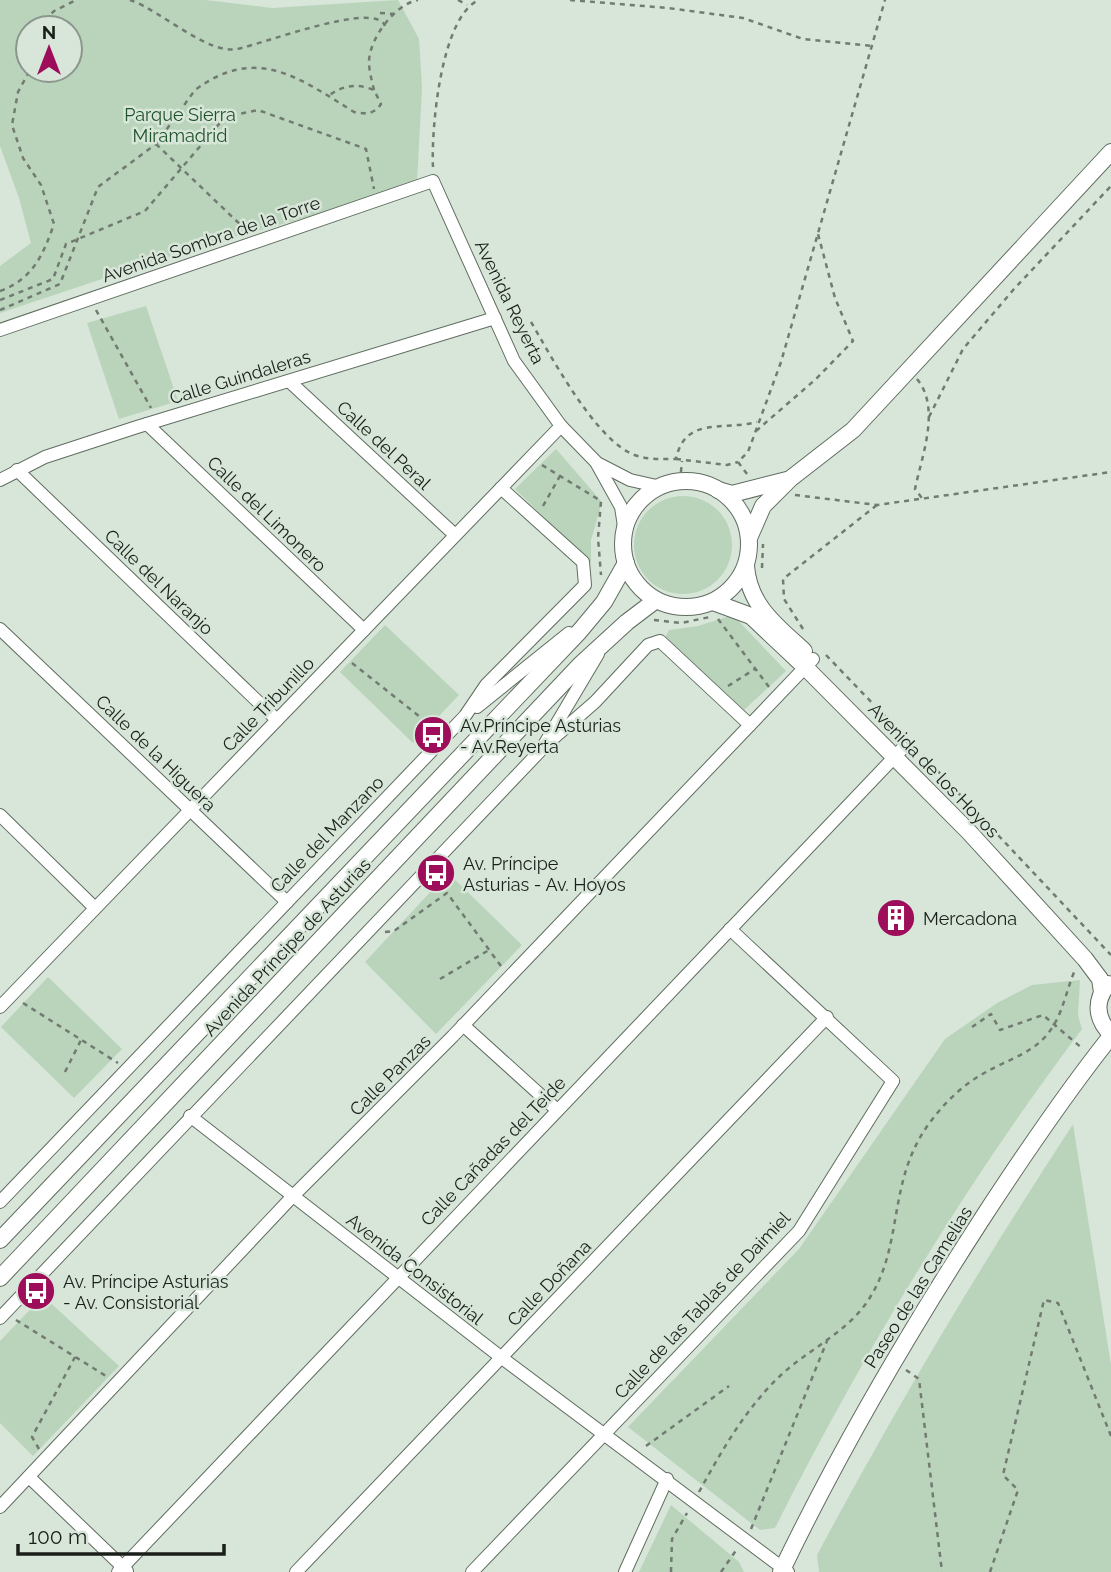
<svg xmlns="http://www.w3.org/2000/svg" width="1111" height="1572" font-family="Raleway,sans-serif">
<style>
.green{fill:#bad4bc;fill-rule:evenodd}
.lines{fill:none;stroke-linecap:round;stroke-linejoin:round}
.street-casing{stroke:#606c60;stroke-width:14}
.secondary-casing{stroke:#606c60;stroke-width:18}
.path{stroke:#717b72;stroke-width:2.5;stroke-dasharray:5 5;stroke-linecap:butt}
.street{stroke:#fff;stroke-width:12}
.secondary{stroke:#fff;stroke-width:16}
.labels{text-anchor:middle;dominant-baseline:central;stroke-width:5;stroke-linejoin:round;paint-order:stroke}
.park-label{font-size:18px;fill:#21532a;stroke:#d7e6d8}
.street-label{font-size:18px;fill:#1a1f1a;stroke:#d7e6d8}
.poi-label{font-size:18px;fill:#1a1f1a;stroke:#d7e6d8;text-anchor:start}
</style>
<rect width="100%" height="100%" fill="#d7e6d8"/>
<g class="green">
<path d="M0 0H206L272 8 398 0 419 39 422 88 417 182 362 202 198 247 0 313V266L31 243 19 198 0 146ZM28 28H70V70H28Z"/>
<polygon points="146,306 178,401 119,419 87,323"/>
<polygon points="556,449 602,502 591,540 591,563 515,489"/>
<circle cx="683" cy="545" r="49"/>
<polygon points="733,615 786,671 744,710 665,637 669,630 698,626"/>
<polygon points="385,625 459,695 413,743 340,672"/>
<polygon points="448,873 522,945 436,1034 365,962"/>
<polygon points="48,977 122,1049 74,1098 1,1027"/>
<path d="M1080 980 1078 1015 1082 1029C964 1186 863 1353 775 1528L760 1530 628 1427 799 1249 945 1039 997 1003 1032 985Z"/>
<path d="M1073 1124 1111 1365V1572H819L817 1555C896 1407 981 1265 1073 1124Z"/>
<polygon points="43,1296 119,1366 33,1456 0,1423 0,1341"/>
<polygon points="671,1505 739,1562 744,1572 639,1572"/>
</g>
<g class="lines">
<g class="street-casing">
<g id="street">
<polyline points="0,330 433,181 514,361 561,426 596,462 621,507 624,526"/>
<polyline points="289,381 455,535"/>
<polyline points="147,424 364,630"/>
<polyline points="599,464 630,480 661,487"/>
<polyline points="17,470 277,720"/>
<polyline points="0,480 45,457 137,427 495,318"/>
<polyline points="0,629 287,902"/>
<polyline points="477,707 569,633"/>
<polyline points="549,742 595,702 648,645 660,641 750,725"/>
<polyline points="0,815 95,908"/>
<polyline points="0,1007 561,426"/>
<polyline points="463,1025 557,1110"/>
<polyline points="190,1116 502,1358 788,1572"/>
<polyline points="0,1202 465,716 486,685 585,585 583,562 501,488"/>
<polyline points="0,1318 541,750 598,654"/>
<polyline points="29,1477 127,1571"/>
<polyline points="0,1507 292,1197 453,1036 813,659"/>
<polyline points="118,1572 903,748"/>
<polyline points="296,1572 827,1017"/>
<polyline points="472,1572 799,1231 893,1081 730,929"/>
<polyline points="625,1572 667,1479"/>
</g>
</g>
<g class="secondary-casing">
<g id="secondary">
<circle cx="686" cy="544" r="63"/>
<polyline points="718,490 732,494 787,480"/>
<polyline points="749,538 763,506 790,479 853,430 1111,152"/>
<path d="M746 566C749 606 777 626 804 651"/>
<polyline points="713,602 751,616 805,667 969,832 1085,959 1100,979 1102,992"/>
<path d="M1108 984C1094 1001 1096 1019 1111 1034"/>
<polyline points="0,1240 579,632 604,602 626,563"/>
<polyline points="0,1278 580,665 627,622 656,600"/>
<path d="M781 1572C839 1451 907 1335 980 1222 1021 1159 1064 1095 1111 1036"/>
</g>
</g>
<g class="path">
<path d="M130 0C160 10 208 55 237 49 263 44 376 0 385 26"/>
<polyline points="458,0 467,5"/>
<polyline points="570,0 668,8 743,18 803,39 873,46"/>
<polyline points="380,13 394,14"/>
<polyline points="38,28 54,11 76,0"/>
<path d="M374 90C372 81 369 71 369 62 369 39 395 4 418 0"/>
<polyline points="156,144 247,231"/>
<path d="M433 167C431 129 441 16 479 0"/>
<path d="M0 291C33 279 43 255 54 224L41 185 23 158 12 125 18 92 30 70"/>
<polyline points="0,300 53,279 66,244 145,211 225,117 258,110 366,149 374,189"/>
<path d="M0 310 60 284 98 187 156 144 195 90C256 45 298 77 354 112 365 114 374 115 381 104L374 90C356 83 344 85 328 96"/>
<polyline points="96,310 151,408"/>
<path d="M531 322C552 358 591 431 628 452 642 460 660 459 676 459 685 416 722 431 757 422"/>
<path d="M917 379C941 408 922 455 915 489L922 498"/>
<polyline points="929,417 963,349 1014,289 1111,186"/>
<polyline points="756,431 816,379 853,341 835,298 818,234"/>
<polyline points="676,459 727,465 738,462"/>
<polyline points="542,465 601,501 598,538 601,575"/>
<polyline points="747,474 738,462 748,452 781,362 885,0"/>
<polyline points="680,482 682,461"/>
<polyline points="795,495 877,505 1111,472"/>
<polyline points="543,506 560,476"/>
<polyline points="762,568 763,544"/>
<polyline points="718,619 769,687"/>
<polyline points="654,620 681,623 710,617"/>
<polyline points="803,629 784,599 783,579 877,505"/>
<polyline points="826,655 904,736"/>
<polyline points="352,663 434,728"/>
<polyline points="728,686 755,669"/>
<polyline points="916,748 1111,955"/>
<polyline points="385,932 394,931 447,893 501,966"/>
<polyline points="440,979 489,950"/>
<polyline points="23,1003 118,1063"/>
<polyline points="972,1027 991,1014 1000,1030 1043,1015 1083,1049"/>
<polyline points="65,1072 81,1040"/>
<polyline points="16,1320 106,1376"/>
<polyline points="906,1370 919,1379 942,1572"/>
<polyline points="646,1446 729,1386"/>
<polyline points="39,1449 32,1437 75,1357"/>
<path d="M699 1492C722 1450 746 1408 781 1375 809 1349 848 1332 869 1299 905 1243 886 1180 931 1121 946 1101 964 1084 986 1072 1005 1061 1030 1054 1045 1037 1063 1017 1065 993 1075 970"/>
<polyline points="751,1529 827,1341"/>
<polyline points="671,1572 672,1539 687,1513"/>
<polyline points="721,1572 737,1549"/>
<polyline points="990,1572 1018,1490 1003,1475 1044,1300 1058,1303 1111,1436"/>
</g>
<use href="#street" class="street"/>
<use href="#secondary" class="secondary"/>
</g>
<defs>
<g id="bus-disc" transform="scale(2.0125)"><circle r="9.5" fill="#9d0d59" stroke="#d7e6d8"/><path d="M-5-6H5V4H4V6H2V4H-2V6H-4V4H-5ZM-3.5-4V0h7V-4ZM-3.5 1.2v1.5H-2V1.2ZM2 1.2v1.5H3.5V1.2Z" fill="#fff"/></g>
<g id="building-disc" transform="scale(2.0125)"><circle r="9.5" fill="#9d0d59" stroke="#d7e6d8"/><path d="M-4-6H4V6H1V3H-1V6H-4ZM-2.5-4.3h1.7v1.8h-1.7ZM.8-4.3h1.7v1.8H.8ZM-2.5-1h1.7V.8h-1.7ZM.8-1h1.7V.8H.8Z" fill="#fff"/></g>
</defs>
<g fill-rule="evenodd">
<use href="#bus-disc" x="433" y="735"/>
<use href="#bus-disc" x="436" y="873"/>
<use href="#building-disc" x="896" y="918"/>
<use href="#bus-disc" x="36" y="1291"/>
</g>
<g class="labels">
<g class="park-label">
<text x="180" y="114">Parque Sierra<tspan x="180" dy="21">Miramadrid</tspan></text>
</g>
<g class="street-label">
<text transform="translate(211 239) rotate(-19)">Avenida Sombra de la Torre</text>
<text transform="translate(510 302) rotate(64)">Avenida Reyerta</text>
<text transform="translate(240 377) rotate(-17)">Calle Guindaleras</text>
<text transform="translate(384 445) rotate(43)">Calle del Peral</text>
<text transform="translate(267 514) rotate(44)">Calle del Limonero</text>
<text transform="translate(159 582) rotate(44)">Calle del Naranjo</text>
<text transform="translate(268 704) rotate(-46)">Calle Tribunillo</text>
<text transform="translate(156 753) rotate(44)">Calle de la Higuera</text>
<text transform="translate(934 770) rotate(46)">Avenida de los Hoyos</text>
<text transform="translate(327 834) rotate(-46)">Calle del Manzano</text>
<text transform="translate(287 947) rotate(-47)">Avenida Príncipe de Asturias</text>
<text transform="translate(390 1075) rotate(-45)">Calle Panzas</text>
<text transform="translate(493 1151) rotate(-46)">Calle Cañadas del Teide</text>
<text transform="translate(415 1269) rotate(38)">Avenida Consistorial</text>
<text transform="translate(549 1283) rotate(-46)">Calle Doñana</text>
<text transform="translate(918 1287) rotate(-58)">Paseo de las Camelias</text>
<text transform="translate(702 1305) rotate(-47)">Calle de las Tablas de Daimiel</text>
</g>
<g class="poi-label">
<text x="460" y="725">Av.Príncipe Asturias<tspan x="460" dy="21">- Av.Reyerta</tspan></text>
<text x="463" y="863">Av. Príncipe<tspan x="463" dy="21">Asturias - Av. Hoyos</tspan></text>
<text x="923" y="918">Mercadona</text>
<text x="63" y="1281">Av. Príncipe Asturias<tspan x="63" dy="21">- Av. Consistorial</tspan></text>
</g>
</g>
<g transform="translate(49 49)"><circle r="33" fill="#d7e6d8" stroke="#8b968c" stroke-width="2"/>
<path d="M0-5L12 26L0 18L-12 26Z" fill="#9d0d59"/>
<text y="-10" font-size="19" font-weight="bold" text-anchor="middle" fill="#1a1f1a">N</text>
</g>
<path d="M18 1544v10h206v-10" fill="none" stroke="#1a1f1a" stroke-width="3.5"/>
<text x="28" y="1544" font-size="21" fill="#1a1f1a" stroke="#d7e6d8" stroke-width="5" paint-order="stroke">100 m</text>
</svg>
